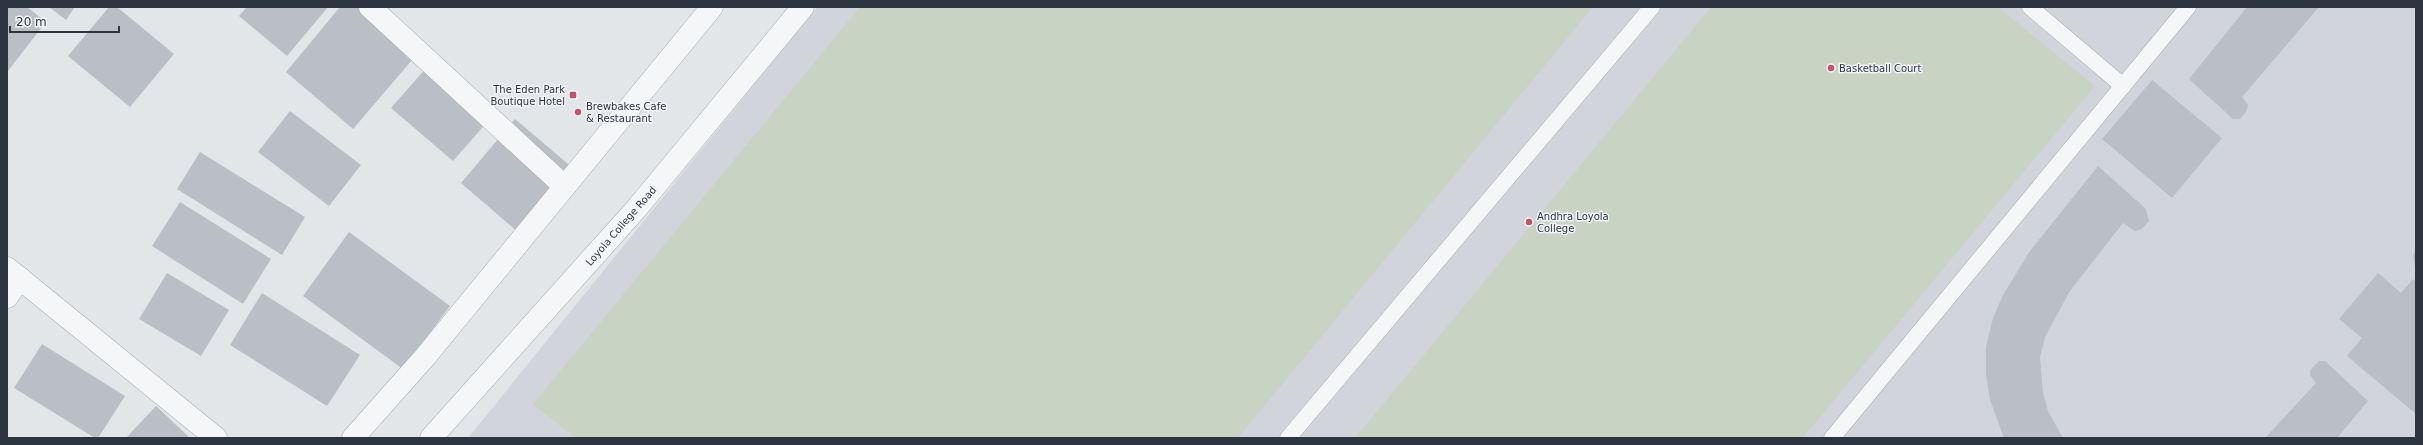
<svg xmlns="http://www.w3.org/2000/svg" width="2423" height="445" font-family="'DejaVu Sans',sans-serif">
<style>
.built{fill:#d1d5db}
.green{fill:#c9d3c4}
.building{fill:#babfc6}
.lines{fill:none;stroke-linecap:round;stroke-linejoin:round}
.service-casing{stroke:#a8adb3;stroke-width:17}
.minor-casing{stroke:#a8adb3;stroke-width:23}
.tertiary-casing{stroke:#a8adb3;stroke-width:23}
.service{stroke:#f5f6f8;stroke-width:16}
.minor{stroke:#f5f6f8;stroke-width:22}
.tertiary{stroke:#f5f6f8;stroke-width:22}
.poi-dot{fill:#c3536c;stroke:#f2f4f7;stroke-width:1.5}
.labels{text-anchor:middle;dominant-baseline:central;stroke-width:3;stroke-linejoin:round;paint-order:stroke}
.poi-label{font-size:10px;fill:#2c3540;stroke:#f2f4f7;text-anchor:start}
.street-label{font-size:10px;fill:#2c3540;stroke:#f2f4f7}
</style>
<rect width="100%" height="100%" fill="#e2e6e9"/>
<polygon class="built" points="817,7 2416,7 2416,438 468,438"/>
<g class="green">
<polygon points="860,7 1593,7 1238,438 575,438 533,404"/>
<polygon points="1711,7 1998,7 2095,86 1803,438 1355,438"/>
</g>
<g class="building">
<polygon points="7,7 27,7 46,22 7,72"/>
<polygon points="49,7 75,7 66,20"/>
<polygon points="109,7 117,7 174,54 130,107 68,56"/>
<polygon points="247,7 328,7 287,56 239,16"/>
<polygon points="340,7 364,7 418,53 353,129 286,72"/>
<polygon points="2247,7 2319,7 2242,97 2248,105 2247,110 2240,119 2233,119 2189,79"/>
<polygon points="435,58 497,111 453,161 391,108"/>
<polygon points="2152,80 2222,138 2172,198 2102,139"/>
<polygon points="290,111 361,165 329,206 258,152"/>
<polygon points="515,119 574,169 519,233 461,183"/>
<polygon points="200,152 305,217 282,255 177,189"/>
<polygon points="2098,166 2146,209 2149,221 2142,229 2135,231 2123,223 2070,291 2045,337 2040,357 2043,393 2048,411 2063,438 2004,438 1990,400 1986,374 1986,347 1993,318 2003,295 2030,251"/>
<polygon points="180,202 271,259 243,304 152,246"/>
<polygon points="349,232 450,306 403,369 303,296"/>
<polygon points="2416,250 2416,267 2415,267 2413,255"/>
<polygon points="167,273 229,310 201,356 139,319"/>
<polygon points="2378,273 2401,293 2413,279 2416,282 2416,414 2347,356 2362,338 2339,319"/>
<polygon points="262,293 360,355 327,406 230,345"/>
<polygon points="42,344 125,396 98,438 95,438 14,388"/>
<polygon points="2319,361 2325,361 2368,401 2337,438 2265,438 2316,383 2310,375 2310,370"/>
<polygon points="156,406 190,438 126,438"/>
</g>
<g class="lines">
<g class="service-casing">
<g id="service">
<polyline points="2030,7 2123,86"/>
<polyline points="1288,438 1652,7"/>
<polyline points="1832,438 2188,7"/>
</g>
</g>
<g class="minor-casing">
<g id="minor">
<polyline points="370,7 564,186"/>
<polyline points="7,268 216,438"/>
<polyline points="7,297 20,278"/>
</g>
</g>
<g class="tertiary-casing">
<g id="tertiary">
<polyline points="353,438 425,357 712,7"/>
<polyline points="431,438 637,208 803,7"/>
</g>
</g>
<use href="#service" class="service"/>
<use href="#minor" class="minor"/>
<use href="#tertiary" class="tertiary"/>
</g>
<g class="poi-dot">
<circle cx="1831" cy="68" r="4"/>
<rect x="569" y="91" width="8" height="8" rx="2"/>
<circle cx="578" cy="112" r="4"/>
<circle cx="1529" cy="222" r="4"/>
</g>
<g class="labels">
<g class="poi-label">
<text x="1839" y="68">Basketball Court</text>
<text x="565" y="89" text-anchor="end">The Eden Park<tspan x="565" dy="12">Boutique Hotel</tspan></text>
<text x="586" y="106">Brewbakes Cafe<tspan x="586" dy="12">&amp; Restaurant</tspan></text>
<text x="1537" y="216">Andhra Loyola<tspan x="1537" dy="12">College</tspan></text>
</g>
<g class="street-label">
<text transform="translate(621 226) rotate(-49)">Loyola College Road</text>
</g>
</g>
<rect width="2423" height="445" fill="none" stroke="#2c3540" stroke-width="16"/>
<path d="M10 26v6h109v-6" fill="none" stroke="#2c3540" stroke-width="2"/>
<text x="16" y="26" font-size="12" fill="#2c3540" stroke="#f2f4f7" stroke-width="3" paint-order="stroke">20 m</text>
</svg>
